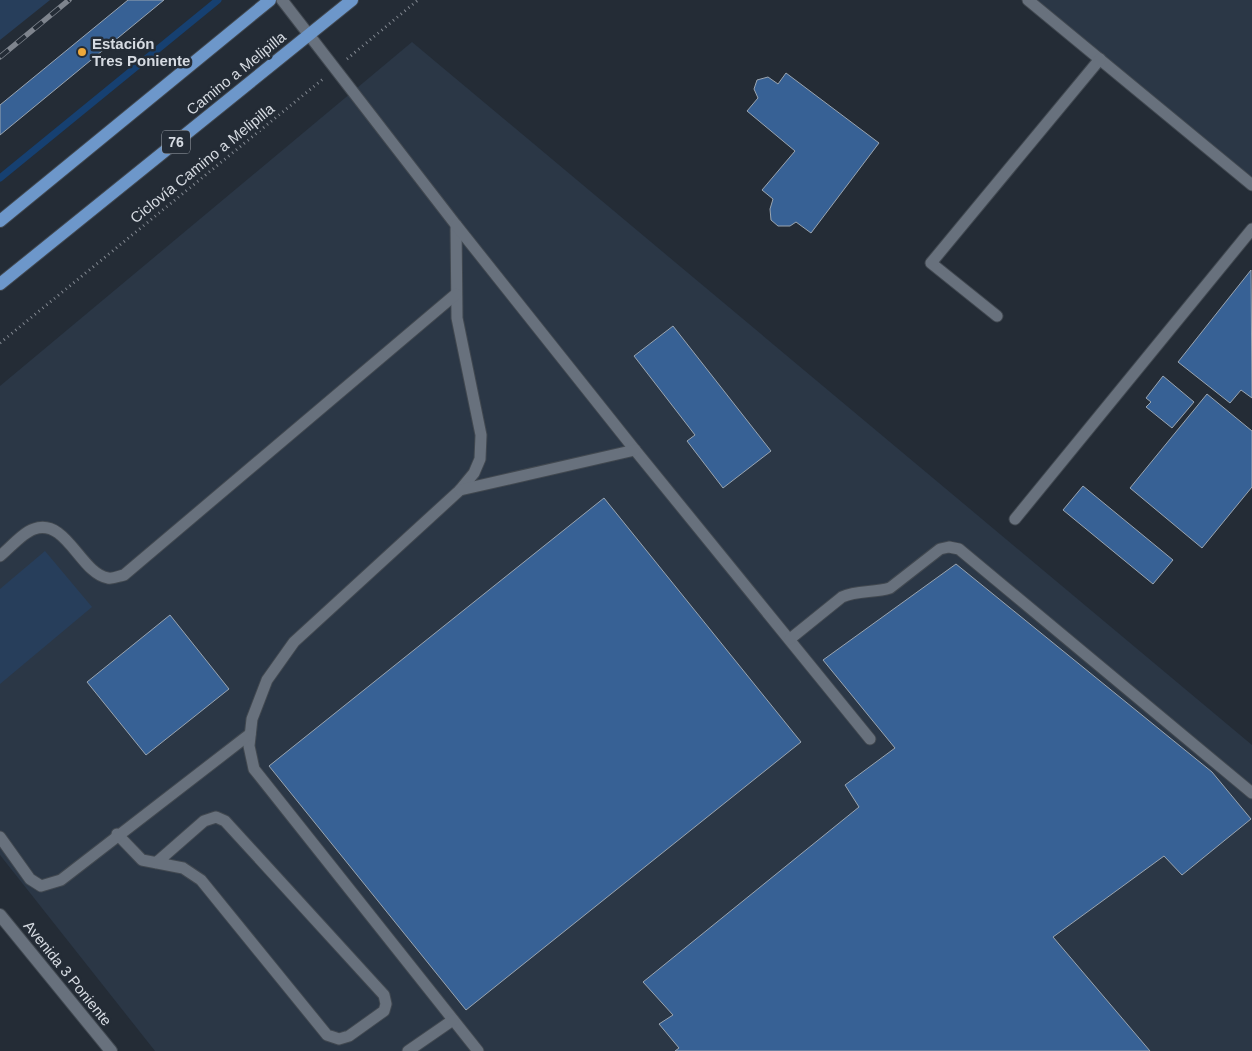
<svg xmlns="http://www.w3.org/2000/svg" width="1252" height="1051" font-family="Helvetica,sans-serif">
<style>
.built{fill:#2b3746}
.green{fill:#273e5b}
.lines{fill:none;stroke-linecap:round;stroke-linejoin:round}
.stream{stroke:#164071;stroke-width:7}
.building{fill:#376195;stroke:#9aa5b1}
.lane-casing{stroke:#414850;stroke-width:13}
.secondary-casing{stroke:#414850;stroke-width:14}
.primary-casing{stroke:#414850;stroke-width:14}
.path{stroke:#838992;stroke-width:3;stroke-dasharray:1 4;stroke-linecap:butt}
.lane{stroke:#68717d;stroke-width:11}
.secondary{stroke:#68717d;stroke-width:12}
.primary{stroke:#6d97ca;stroke-width:12}
.rail-casing{stroke:#7e848d;stroke-width:5.5}
.rail{stroke:#242c36;stroke-width:4;stroke-dasharray:11;stroke-linecap:butt}
.poi-dot{fill:#eda83b;stroke:#242c36;stroke-width:2}
.labels{text-anchor:middle;dominant-baseline:central;stroke-width:5;stroke-linejoin:round;paint-order:stroke}
.shield{fill:#242c36;stroke:#a1a6ae;stroke-width:1}
.shield-label{font-size:14px;font-weight:bold;fill:#d6dbe2}
.poi-label{font-size:15px;font-weight:bold;fill:#d6dbe2;stroke:#242c36;text-anchor:start}
.street-label{font-size:15px;fill:#d6dbe2;stroke:#242c36}
</style>
<rect width="100%" height="100%" fill="#242c36"/>
<g class="built">
<polygon points="1025,0 1252,0 1252,183"/>
<polygon points="412,42 1252,745 1252,1051 155,1051 0,855 0,386"/>
</g>
<g class="green">
<polygon points="0,0 50,0 0,40"/>
<polygon points="45,551 92,607 0,684 0,589"/>
</g>
<g class="lines">
<polyline class="stream" points="0,178 218,0"/>
</g>
<g class="building">
<polygon points="128,0 164,0 0,135 0,105"/>
<polygon points="786,73 879,143 811,233 796,222 790,226 778,226 771,220 770,209 773,199 762,190 795,151 747,111 758,98 754,89 757,80 768,77 778,84"/>
<polygon points="1251,270 1252,398 1241,390 1230,403 1178,362"/>
<polygon points="673,326 771,451 723,488 687,441 695,435 634,356"/>
<polygon points="1163,376 1194,402 1172,428 1146,407 1151,402 1146,398"/>
<polygon points="1207,394 1252,431 1252,487 1202,548 1130,488"/>
<polygon points="1083,486 1173,560 1153,584 1063,510"/>
<polygon points="604,498 801,742 466,1010 269,766"/>
<polygon points="956,564 1212,772 1251,819 1182,875 1164,856 1053,937 1150,1051 675,1051 679,1048 659,1024 673,1015 643,982 859,807 845,785 895,748 823,660"/>
<polygon points="170,615 229,689 146,755 87,682"/>
</g>
<g class="lines">
<g class="lane-casing">
<g id="lane">
<polyline points="282,0 456,225 457,318 481,435 480,459 474,473 460,490 294,642 267,680 252,719 249,746 254,769 478,1051"/>
<polyline points="1028,0 1252,185"/>
<polyline points="456,225 635,450 870,739"/>
<polyline points="997,316 931,263 1100,59"/>
<polyline points="460,490 635,450"/>
<polyline points="1015,519 1252,229"/>
<path d="M0 556C10 548 22 533 34 529 66 517 81 574 108 578 113 579 119 576 124 575L456 294"/>
<path d="M790 639 842 597C857 590 874 593 890 588L940 549 949 547 959 549 1252 793"/>
<polyline points="117,834 142,860 183,868 201,880 327,1035 339,1039 349,1036 384,1011 386,1004 384,995 225,821 216,817 204,821 156,863"/>
<polyline points="0,837 30,879 41,886 61,880 250,734"/>
<polyline points="408,1051 453,1020"/>
</g>
</g>
<g class="secondary-casing">
<polyline id="secondary" points="0,915 111,1051"/>
</g>
<g class="primary-casing">
<g id="primary">
<polyline points="0,221 270,0"/>
<polyline points="0,284 352,0"/>
</g>
</g>
<g class="path">
<polyline points="347,59 418,0"/>
<polyline points="0,343 323,79"/>
</g>
<use href="#lane" class="lane"/>
<use href="#secondary" class="secondary"/>
<use href="#primary" class="primary"/>
<g class="rail-casing">
<polyline id="rail" points="0,57 69,0"/>
</g>
<use href="#rail" class="rail"/>
</g>
<circle class="poi-dot" cx="82" cy="52" r="5"/>
<g class="labels">
<rect class="shield" x="162" y="130.5" width="28" height="23" rx="4"/>
<g class="shield-label">
<text x="176" y="142">76</text>
</g>
<g class="poi-label">
<text x="92" y="43">Estación<tspan x="92" dy="17">Tres Poniente</tspan></text>
</g>
<g class="street-label">
<text transform="translate(236 73) rotate(-39)">Camino a Melipilla</text>
<text transform="translate(202 163) rotate(-39)">Ciclovía Camino a Melipilla</text>
<text transform="translate(68 973) rotate(51)">Avenida 3 Poniente</text>
</g>
</g>
</svg>
